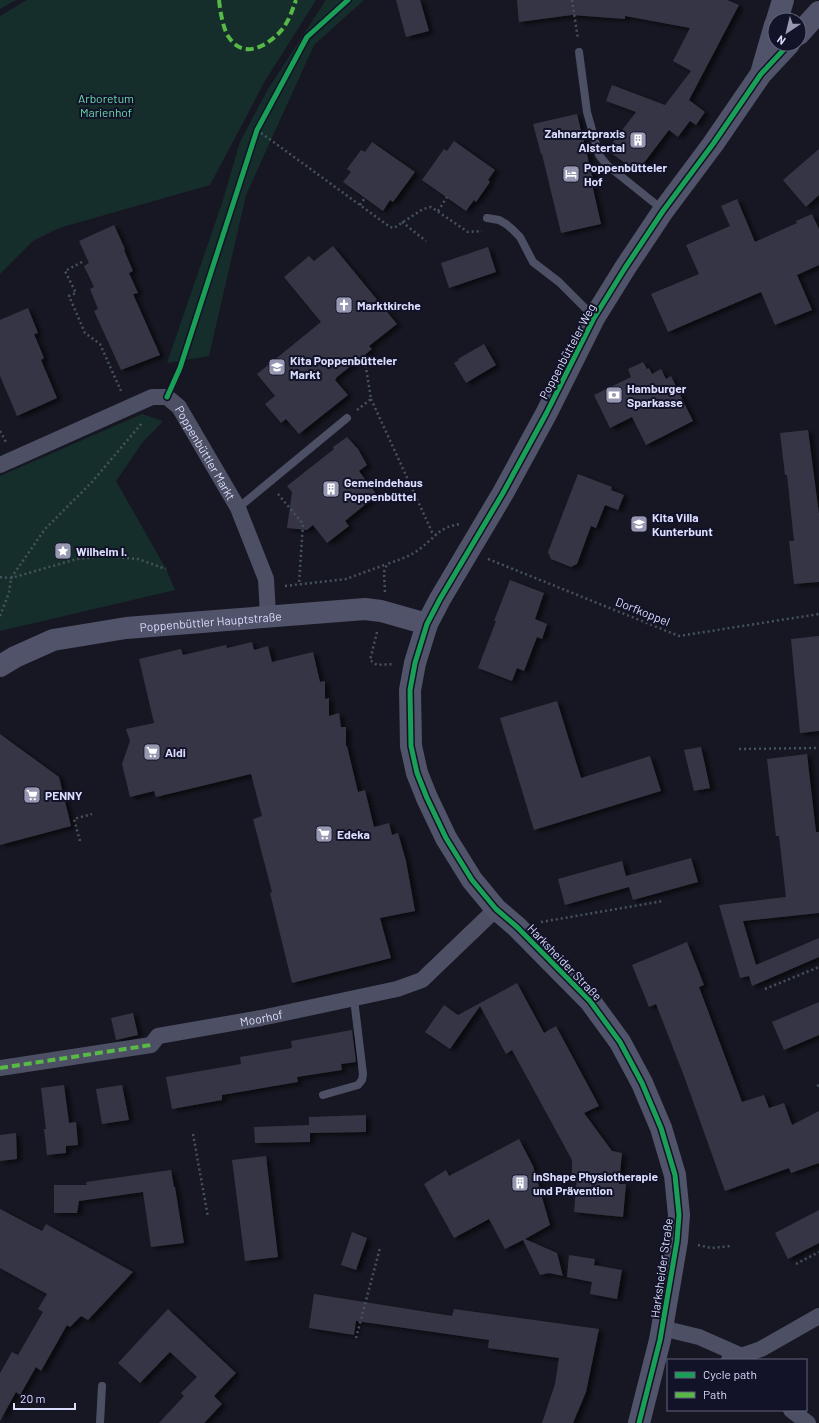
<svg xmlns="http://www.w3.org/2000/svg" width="819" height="1423" font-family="Barlow,sans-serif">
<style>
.green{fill:#152e2b}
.building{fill:#353644;filter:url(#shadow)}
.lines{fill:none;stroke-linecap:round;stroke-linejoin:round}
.path{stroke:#45535d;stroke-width:2.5;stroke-dasharray:2 3;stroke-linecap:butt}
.lane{stroke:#4d5064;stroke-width:8}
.street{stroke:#4d5064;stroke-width:16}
.secondary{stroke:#505369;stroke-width:22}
.quiet{stroke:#58b947;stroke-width:4;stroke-dasharray:8 4;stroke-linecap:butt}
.cycleway-casing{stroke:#121228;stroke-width:8}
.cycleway{stroke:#1a9f57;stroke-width:5}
.labels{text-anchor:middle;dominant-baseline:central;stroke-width:4;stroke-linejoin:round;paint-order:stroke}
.park-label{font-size:12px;fill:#6adaab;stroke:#121228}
.poi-label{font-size:12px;font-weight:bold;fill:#dbddfd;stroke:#121228;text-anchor:start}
.street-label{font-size:12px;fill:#dbddfd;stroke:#121228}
</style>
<defs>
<filter id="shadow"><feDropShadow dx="4.5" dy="2.5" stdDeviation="2" flood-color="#0009"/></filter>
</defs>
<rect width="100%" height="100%" fill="#171723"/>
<g class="green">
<polygon points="0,0 16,0 0,9"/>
<polygon points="27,0 316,0 265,81 210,185 59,228 33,241 0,274 0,16"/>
<polygon points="326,0 364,0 314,45 246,195 209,356 167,363 222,203 240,142 268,89"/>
<polygon points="142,414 163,421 142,443 116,481 166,569 175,590 0,631 0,476"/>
</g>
<g class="building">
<polygon points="396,0 420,0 429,31 406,37"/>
<polygon points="517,0 727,0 739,5 689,100 705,112 696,125 690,121 678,137 669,130 637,172 607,150 636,112 606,101 612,85 665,105 691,71 673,61 690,28 625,16 625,19 572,15 519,22"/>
<polygon points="577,114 594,183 592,184 601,224 561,233 542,154 541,154 533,124"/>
<polygon points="454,141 495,170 488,180 490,182 476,202 474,200 466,211 422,180 444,149 447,151"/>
<polygon points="372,142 415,172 393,202 390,200 383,211 343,182 351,172 347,169 361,150 365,152"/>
<polygon points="819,149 819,195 806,207 783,180"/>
<polygon points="737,199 755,242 797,223 796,221 812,214 819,229 819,265 797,275 812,310 775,325 761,292 668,332 651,294 699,274 686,245 730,226 721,206"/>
<polygon points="114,225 125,249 124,250 133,271 129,273 138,293 133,294 160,355 121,370 94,311 98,309 90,289 94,287 84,266 89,263 79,241"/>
<polygon points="333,246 397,324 369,346 372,349 337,377 335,380 348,395 299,434 286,419 281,423 265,404 275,396 257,374 321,322 284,277 309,256 314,261"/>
<polygon points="488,247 496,272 449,288 441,263"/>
<polygon points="28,308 38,333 34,334 44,358 41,360 57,398 17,416 0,376 0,320"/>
<polygon points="484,344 496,365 466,383 454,363 459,360 458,359"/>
<polygon points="643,362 647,369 649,368 652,374 661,369 666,379 671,376 693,421 646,445 632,417 610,428 594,395 631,377 628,369"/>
<polygon points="808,430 819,514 819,582 794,584 789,541 794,541 787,475 785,475 780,433"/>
<polygon points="347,437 358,449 367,465 359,471 377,495 345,521 349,526 327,543 313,525 307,530 287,528 292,492 287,486 334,449 333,447"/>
<polygon points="578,474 612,487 611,490 624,495 618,510 605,505 596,528 591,526 577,564 571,567 551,559 548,552"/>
<polygon points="510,580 544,593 535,619 547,624 542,639 537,637 524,671 517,668 512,681 478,668 496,621 494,621"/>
<polygon points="819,636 819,731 800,733 791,639"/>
<polygon points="252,642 254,650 268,646 272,662 313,652 320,682 325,681 325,699 329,698 329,716 339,713 341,727 346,727 346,746 347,746 358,792 365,790 374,827 389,823 392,835 398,833 406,861 415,911 380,918 391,958 292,983 270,893 272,892 253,819 262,816 251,774 156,797 154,791 130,797 122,764 130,741 126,729 154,723 139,659 181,649 183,655 226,645 227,648"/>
<polygon points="557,701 581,778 650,756 661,791 534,830 500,718"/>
<polygon points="0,734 59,777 71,826 0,845"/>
<polygon points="701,747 710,788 694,791 684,750"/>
<polygon points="807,754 816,832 819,832 819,913 743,921 756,965 819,938 819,957 752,986 749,976 740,978 719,905 786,897 779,836 776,836 767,759"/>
<polygon points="691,858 698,882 633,900 629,887 565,905 558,879 622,861 626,876"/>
<polygon points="687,942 704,985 699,987 742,1102 764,1095 769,1108 784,1103 792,1125 819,1111 819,1163 791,1173 789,1168 725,1191 684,1076 656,1004 649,1007 632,965"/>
<polygon points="517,983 544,1033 556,1026 599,1106 584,1113 612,1151 622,1153 619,1184 626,1184 623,1217 574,1212 577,1177 572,1177 572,1160 512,1050 506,1054 480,1006 450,1049 425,1032 444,1005 458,1015"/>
<polygon points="819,1002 819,1035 784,1050 772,1022"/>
<polygon points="133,1013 138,1035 116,1040 111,1018"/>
<polygon points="352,1030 356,1062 341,1064 342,1070 297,1077 298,1082 222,1095 222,1100 172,1109 166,1077 241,1064 240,1057 292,1048 291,1041"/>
<polygon points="64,1085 69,1123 76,1122 78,1145 66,1146 66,1153 47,1155 44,1129 46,1129 41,1088"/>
<polygon points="122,1085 129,1120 102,1124 96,1089"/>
<polygon points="366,1115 366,1132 310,1133 310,1142 255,1143 254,1127 309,1125 309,1117"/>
<polygon points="16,1133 17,1159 0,1161 0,1135"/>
<polygon points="519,1139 533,1166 550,1225 525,1239 557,1253 563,1276 549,1273 540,1275 523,1240 505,1249 489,1219 454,1238 424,1184 446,1170 449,1176"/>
<polygon points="266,1156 278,1257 245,1261 232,1160"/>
<polygon points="171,1170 174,1187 175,1187 184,1243 151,1247 143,1192 79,1201 77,1213 54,1213 54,1185 87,1185 86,1182"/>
<polygon points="0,1209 42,1231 46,1224 133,1272 88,1320 81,1316 70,1327 67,1325 41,1371 36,1367 20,1395 16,1392 0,1421 0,1373 12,1352 18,1355 43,1312 38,1309 47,1294 0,1268"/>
<polygon points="819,1210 819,1243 788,1259 775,1233"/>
<polygon points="352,1232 367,1238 356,1270 341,1265"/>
<polygon points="569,1255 595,1259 594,1265 622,1270 617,1299 590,1294 592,1282 567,1277"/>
<polygon points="314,1294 452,1316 454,1309 599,1329 586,1392 573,1423 542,1423 555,1384 559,1358 488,1348 489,1340 356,1321 354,1335 309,1328"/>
<polygon points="168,1309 236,1373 214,1396 222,1404 204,1423 159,1423 184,1396 181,1393 197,1377 170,1352 140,1383 118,1363"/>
</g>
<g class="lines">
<g class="path">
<polyline points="572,0 578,39"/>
<polyline points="257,130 390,227 394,228 423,209 431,207 468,232 482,231"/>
<polyline points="360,205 365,198"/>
<polyline points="438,211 447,197"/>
<polyline points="402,222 426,241"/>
<polyline points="82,262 65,271 76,293 69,296 85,333 100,344 121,391"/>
<polyline points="371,399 432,532 436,535"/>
<polyline points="357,410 371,399 364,355"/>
<polyline points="0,431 6,442"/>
<polyline points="278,494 303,524 299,584"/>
<polyline points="488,559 679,636 819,614"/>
<polyline points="0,577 11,578 77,559 105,556 138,559 166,569"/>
<polyline points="285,586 346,579 387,564"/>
<path d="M385 592 384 572 387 564C399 560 411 556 421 548 436 536 440 527 460 524"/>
<polyline points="0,616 9,593 11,578 45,529 92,482 142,423"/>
<polyline points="377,632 370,660 377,665 394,664"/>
<polyline points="739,749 819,748"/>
<polyline points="80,841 74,819 92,814"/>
<polyline points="541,922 663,901"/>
<polyline points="765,989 819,967"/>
<polyline points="817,1086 819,1085"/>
<polyline points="193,1134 208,1217"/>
<polyline points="698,1245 711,1248 731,1246"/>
<polyline points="796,1264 819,1252"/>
<polyline points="356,1338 380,1248"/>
</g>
<g class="lane">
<polyline points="579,52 587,112 599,155 607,165 663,210"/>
<polyline points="487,218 499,220 506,224 512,229 520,237 533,262 559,282 594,317"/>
<polyline points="238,508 347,418"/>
<polyline points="323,1095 358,1085 362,1080 363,1074 354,999"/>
<polyline points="100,1423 102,1386"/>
</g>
<g class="street">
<path id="s1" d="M0 465 152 397H167L179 407 238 508 266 579 268 616"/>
<path id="s2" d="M0 1068 151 1045 158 1036 261 1018 397 989 422 980 496 909"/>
<polyline points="662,1328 699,1337 742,1356"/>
<polyline points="729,1360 761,1349 819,1316"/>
<polyline points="791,1410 808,1423"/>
</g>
<g class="secondary">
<polyline points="777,20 783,0"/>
<polyline points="799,34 819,12"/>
<polyline points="762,70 775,25"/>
<path id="s3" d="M0 666 15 657 53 640 126 628 365 609 381 611 427 624"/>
<polyline points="639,1423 660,1340 677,1241 679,1215 675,1175 661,1128 642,1083 620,1042 590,1001 517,927 496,909 472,880 446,838 427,798 417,773 411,746 410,690 415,663 427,624 440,599 503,493 546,414 594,318 625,268 663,211 713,144 761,74 789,44"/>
</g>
<g class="quiet">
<path d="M219 0C220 10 223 28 228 36 242 59 264 48 279 33 288 24 292 11 296 0"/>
<polyline points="0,1068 151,1045"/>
</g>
<g class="cycleway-casing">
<g id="cycleway">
<polyline points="167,397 180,368 257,130 307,37 348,0"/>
<polyline points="639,1423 660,1340 677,1241 679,1215 675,1175 661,1128 642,1083 620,1042 590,1001 517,927 496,909 472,880 446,838 427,798 417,773 411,746 410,690 415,663 427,624 440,599 503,493 546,414 594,318 625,268 663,211 713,144 761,74 789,44"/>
</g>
</g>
<use href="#cycleway" class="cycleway"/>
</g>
<defs>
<g id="building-square" transform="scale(0.9)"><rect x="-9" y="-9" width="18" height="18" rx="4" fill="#9698b1" stroke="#121228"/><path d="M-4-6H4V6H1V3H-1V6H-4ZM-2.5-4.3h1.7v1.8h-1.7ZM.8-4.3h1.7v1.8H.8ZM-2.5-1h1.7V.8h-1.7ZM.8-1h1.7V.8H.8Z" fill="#fff"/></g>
<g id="hotel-square" transform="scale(0.9)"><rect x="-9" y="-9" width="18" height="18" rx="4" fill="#9698b1" stroke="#121228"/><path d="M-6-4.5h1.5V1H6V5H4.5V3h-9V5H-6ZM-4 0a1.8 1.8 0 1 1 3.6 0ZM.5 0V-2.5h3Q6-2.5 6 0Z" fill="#fff"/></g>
<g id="church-square" transform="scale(0.9)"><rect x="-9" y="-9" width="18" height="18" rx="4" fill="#9698b1" stroke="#121228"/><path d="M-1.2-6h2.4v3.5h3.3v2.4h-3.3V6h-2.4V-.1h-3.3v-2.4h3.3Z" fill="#fff"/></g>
<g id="school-square" transform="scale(0.9)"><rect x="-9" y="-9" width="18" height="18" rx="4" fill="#9698b1" stroke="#121228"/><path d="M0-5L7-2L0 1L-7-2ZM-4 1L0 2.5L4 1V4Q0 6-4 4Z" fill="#fff"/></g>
<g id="bank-square" transform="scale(0.9)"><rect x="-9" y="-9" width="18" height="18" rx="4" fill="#9698b1" stroke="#121228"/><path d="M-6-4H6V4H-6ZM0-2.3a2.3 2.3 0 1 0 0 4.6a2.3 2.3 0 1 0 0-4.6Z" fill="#fff"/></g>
<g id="sight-square" transform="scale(0.9)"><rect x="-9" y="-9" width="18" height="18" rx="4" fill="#9698b1" stroke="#121228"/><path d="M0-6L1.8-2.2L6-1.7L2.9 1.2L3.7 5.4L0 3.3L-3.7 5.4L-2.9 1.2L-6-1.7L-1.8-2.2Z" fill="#fff"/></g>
<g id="supermarket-square" transform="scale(0.9)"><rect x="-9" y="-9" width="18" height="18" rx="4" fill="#9698b1" stroke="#121228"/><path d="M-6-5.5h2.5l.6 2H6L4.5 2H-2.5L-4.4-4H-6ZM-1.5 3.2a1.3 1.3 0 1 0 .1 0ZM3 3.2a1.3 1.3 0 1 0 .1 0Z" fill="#fff"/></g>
</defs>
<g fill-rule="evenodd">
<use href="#building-square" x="638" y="140"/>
<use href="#hotel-square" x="571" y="174"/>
<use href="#church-square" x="344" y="305"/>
<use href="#school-square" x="277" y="367"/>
<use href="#bank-square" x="614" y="395"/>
<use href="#building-square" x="331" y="489"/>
<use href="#school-square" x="639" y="524"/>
<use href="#sight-square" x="63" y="551"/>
<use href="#supermarket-square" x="152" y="752"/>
<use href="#supermarket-square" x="32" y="795"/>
<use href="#supermarket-square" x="324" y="834"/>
<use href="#building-square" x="520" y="1183"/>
</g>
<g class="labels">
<g class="park-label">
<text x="106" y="98">Arboretum<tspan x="106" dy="14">Marienhof</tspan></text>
</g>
<g class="poi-label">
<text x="625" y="133" text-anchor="end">Zahnarztpraxis<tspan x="625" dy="14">Alstertal</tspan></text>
<text x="584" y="167">Poppenbütteler<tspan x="584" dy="14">Hof</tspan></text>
<text x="357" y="305">Marktkirche</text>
<text x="290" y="360">Kita Poppenbütteler<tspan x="290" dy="14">Markt</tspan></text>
<text x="627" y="388">Hamburger<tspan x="627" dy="14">Sparkasse</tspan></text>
<text x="344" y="482">Gemeindehaus<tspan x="344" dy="14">Poppenbüttel</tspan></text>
<text x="652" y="517">Kita Villa<tspan x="652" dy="14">Kunterbunt</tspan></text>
<text x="76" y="551">Wilhelm I.</text>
<text x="165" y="752">Aldi</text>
<text x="45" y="795">PENNY</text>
<text x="337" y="834">Edeka</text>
<text x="533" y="1176">inShape Physiotherapie<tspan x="533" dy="14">und Prävention</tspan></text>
</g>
<g class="street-label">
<text transform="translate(567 351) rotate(-62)">Poppenbütteler Weg</text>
<text stroke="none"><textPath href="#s1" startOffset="250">Poppenbüttler Markt</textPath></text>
<text transform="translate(643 611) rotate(22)">Dorfkoppel</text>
<text stroke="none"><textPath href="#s3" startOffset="218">Poppenbüttler Hauptstraße</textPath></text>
<text transform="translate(565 962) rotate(46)">Harksheider Straße</text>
<text stroke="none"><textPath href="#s2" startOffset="269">Moorhof</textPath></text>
<text transform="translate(661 1268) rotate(-82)">Harksheider Straße</text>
</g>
</g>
<rect x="667" y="1359" width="140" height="52" fill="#121228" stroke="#62637d"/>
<rect x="675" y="1372" width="20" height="6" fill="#1a9f57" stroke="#62637d"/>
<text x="703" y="1379" font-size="12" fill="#dbddfd">Cycle path</text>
<rect x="675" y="1392" width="20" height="6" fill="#58b947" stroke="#62637d"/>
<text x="703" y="1399" font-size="12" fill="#dbddfd">Path</text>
<g transform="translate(787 32) rotate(215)"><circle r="19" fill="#121228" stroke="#62637d"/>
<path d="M0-3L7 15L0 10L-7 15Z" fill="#9698b1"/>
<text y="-6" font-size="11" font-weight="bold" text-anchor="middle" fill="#dbddfd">N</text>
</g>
<path d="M14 1403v6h61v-6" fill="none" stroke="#dbddfd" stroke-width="2"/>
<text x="20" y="1403" font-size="12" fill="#dbddfd" stroke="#121228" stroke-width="3" paint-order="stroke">20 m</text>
</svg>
